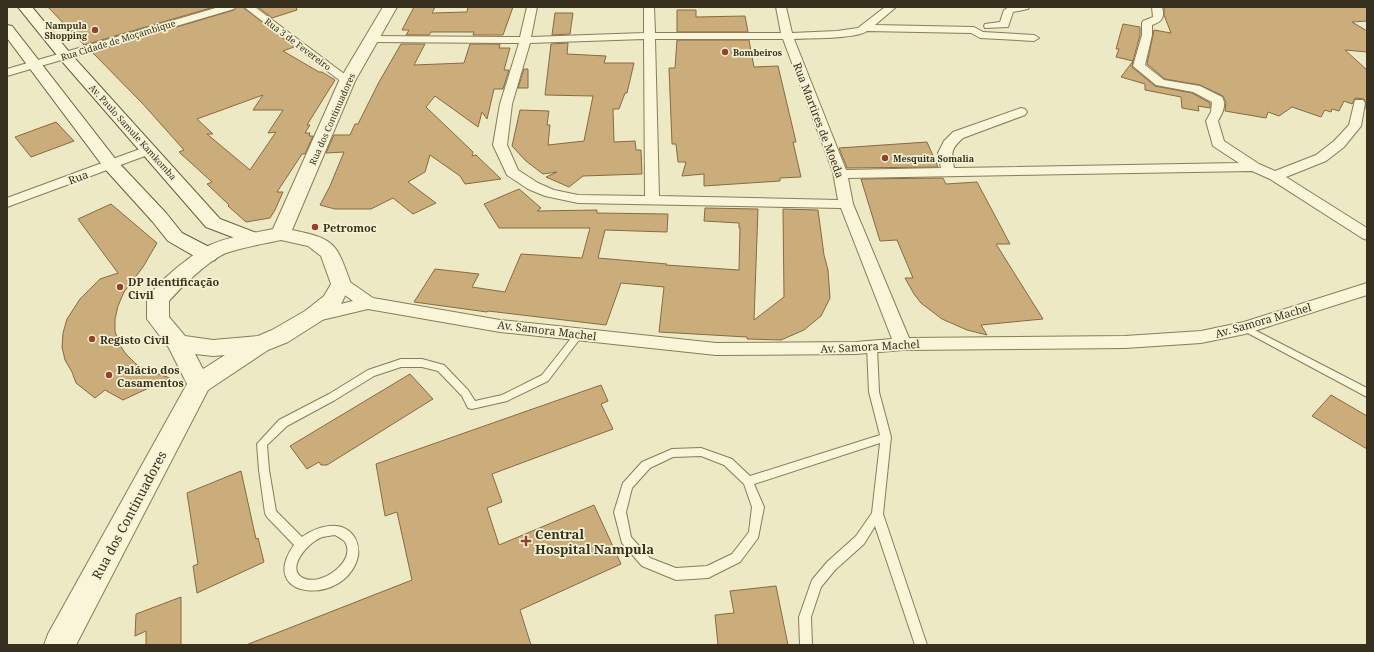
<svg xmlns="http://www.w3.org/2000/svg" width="1374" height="652" font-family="'Noto Serif',serif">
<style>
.building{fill:#cbac7b;stroke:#876b41;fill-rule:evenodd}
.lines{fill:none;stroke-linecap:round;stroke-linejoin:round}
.service-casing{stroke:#887c5b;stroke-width:2}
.minor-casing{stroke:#887c5b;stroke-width:2}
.tertiary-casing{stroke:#887c5b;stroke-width:2}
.secondary-casing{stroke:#6a5d3e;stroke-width:2}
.service{fill:#f8f5d8;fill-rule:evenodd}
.minor{fill:#f8f5d8;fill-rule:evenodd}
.tertiary{fill:#f8f5d8;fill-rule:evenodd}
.secondary{fill:#f8f5d8;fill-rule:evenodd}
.poi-dot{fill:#96412c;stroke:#f5f2d4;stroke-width:1.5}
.labels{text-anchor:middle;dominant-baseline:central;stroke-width:3.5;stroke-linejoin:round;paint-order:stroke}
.far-poi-label{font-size:9px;font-weight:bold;fill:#38301f;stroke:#f5f2d4;text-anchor:start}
.far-street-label{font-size:9px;fill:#38301f;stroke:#f5f2d4}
.street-label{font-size:11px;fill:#38301f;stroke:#f5f2d4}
.poi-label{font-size:11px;font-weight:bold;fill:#38301f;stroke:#f5f2d4;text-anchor:start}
.near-street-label{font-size:13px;fill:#38301f;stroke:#f5f2d4}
.near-poi-label{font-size:13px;font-weight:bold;fill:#38301f;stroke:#f5f2d4;text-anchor:start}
</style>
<rect width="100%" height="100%" fill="#ede9c5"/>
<g class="building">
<polygon points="48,7 214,7 84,45"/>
<path d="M236 7H243L294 47 283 51 319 72H322L335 80 307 125H310L305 133H310L309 136H313L305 154H302L277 192H283L275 210 270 218 246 222 228 206 229 205 207 184 212 182 179 152 184 150 143 104 92 52 234 10ZM263 95 253 110H283L268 133 276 132 250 170 207 134H213L197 119Z"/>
<polygon points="258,7 296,7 297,10 272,18"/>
<polygon points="414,7 435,7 432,13 467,12 468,7 513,7 503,35 473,35 474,32 431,32 429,35 406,35 409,30 402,30"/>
<polygon points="1164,7 1367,7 1367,21 1352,22 1367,31 1367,52 1345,50 1367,70 1367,109 1366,109 1366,103 1364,99 1355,98 1352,104 1344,101 1339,111 1332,109 1331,112 1325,110 1321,117 1292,107 1279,116 1268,112 1266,118 1225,111 1226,103 1223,96 1200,85 1165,79 1147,64 1154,30 1171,33 1164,15"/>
<polygon points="677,10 696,10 696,17 745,16 748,32 677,32"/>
<polygon points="555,13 573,13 570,34 552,35"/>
<polygon points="1123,24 1140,27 1140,35 1133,61 1116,57 1119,49 1116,49"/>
<polygon points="677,40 749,40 754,67 778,66 796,142 793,142 801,177 780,178 780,181 704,186 704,174 682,176 686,162 678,162 676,144 672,144 669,68 675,68"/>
<polygon points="568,43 567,54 606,56 604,63 634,63 627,93 625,93 619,109 613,109 614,142 635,141 636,150 641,150 642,174 583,176 569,187 546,177 557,172 543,174 526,161 512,146 520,110 549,111 547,125 550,125 548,145 584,141 593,96 545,95 551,44"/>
<polygon points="401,44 425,44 414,65 464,63 470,44 500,44 499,48 510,48 504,70 509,70 503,89 494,89 487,119 482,112 478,127 435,96 426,107 473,152 472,156 476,155 501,179 465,184 460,176 430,155 425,172 408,182 436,203 413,214 393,198 371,209 335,209 320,205 330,186 344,152 326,153 334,135 350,135 355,124 358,124 379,82"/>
<polygon points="1133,61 1132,67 1155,86 1192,93 1210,103 1210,108 1198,106 1199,111 1182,108 1181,97 1145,90 1145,84 1121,77"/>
<polygon points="524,69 528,69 528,88 518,88"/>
<polygon points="56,122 74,141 31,157 15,137"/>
<polygon points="927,142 938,167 847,168 839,148"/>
<polygon points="943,178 946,184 977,182 1010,244 996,244 1043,319 981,325 987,335 967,330 942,319 921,303 914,294 905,278 913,278 897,240 880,241 861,179"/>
<polygon points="519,189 541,208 537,211 597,210 597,213 668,214 667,232 605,230 598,258 667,264 666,265 739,270 740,228 739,228 739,223 704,221 705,208 758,209 754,320 784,297 783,209 818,210 824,255 828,270 830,298 821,316 804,330 781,340 747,339 747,337 659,332 664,287 621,283 606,325 488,311 487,312 414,302 435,269 479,274 472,287 505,292 521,254 582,258 590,228 499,228 484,204"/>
<polygon points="111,204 157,243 143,267 124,292 118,306 115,319 115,331 119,344 126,354 136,364 150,371 170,378 123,400 105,390 95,398 76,383 72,372 65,360 62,347 63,333 67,319 80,299 100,279 118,273 78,219"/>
<polygon points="410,374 433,399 327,465 321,465 319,462 307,469 290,446"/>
<polygon points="601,385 608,401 601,404 613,429 492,474 502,502 487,508 499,545 594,505 621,564 520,610 531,645 246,645 412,580 397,512 385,516 376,464"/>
<polygon points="1331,395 1367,416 1367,449 1312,416"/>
<polygon points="241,471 256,539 258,538 264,562 197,593 193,566 198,564 187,493"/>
<polygon points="776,586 788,645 718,645 715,615 734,613 730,591"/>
<polygon points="181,597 181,645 146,645 146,631 135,636 136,614"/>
</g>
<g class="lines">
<g class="service-casing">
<g id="service">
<polygon points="1245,325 1367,388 1367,397 1242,330 1240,328 1242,326"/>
<path d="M579 331 582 332 584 334 582 336 548 381 507 401 472 409 468 408 462 396 438 371 422 367H401L374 376 335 400 287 426 267 445 269 470 276 511 302 537C317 526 343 518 355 538 358 544 359 549 358 556 347 607 255 600 294 545L267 517 265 513 259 470 257 444 279 420 329 394 368 370 401 359H422L444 365 468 390 475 401 502 395 542 375 576 332ZM335 535C338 537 343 539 345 542 357 561 321 587 303 578 285 569 308 543 320 538 324 536 330 536 335 535Z"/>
<path d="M872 344 875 345 877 347 879 392 891 437 883 514 927 645H915L875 526 864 544 835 570 821 587 811 617 812 645H800L799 617 812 580 827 562 856 536 872 513 880 443 754 484 764 507 758 538 740 562 708 578 676 580 642 566 622 543 614 512 623 483 642 462 672 449 701 448 732 459 750 476 880 435 869 392 867 347 869 345ZM701 456 724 465 744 484 752 507 749 532 732 554 707 566 676 568 650 558 631 537 626 512 632 488 650 468 673 457Z"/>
</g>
</g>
<g class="minor-casing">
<g id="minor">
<polygon points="219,7 235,7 234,9 7,76 7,69"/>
<polygon points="244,7 255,7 351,79 353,81 351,83 343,83"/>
<path d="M527 7H537L531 37 644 33V7H654L655 33H781L776 7H786L792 33 837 31 858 28 885 7H896L875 25 974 27 983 32 1034 35 1039 38 1034 41 980 38 971 33 867 31C857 39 808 38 794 39L846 170 941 168 938 153 944 141 953 132 1021 108 1025 109 1027 112 1025 115 963 138C951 149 951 152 954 168L1239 163 1213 146 1206 121 1211 112 1212 102 1193 92 1156 85 1133 66 1142 35V23L1143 21 1153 17 1152 7H1162C1165 17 1162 22 1152 25V35L1145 65 1164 80 1200 86 1222 97C1227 105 1222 114 1218 121L1224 141 1259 164 1275 171 1316 155 1334 141 1349 125 1355 100H1363L1365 103 1361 126 1344 147 1326 161 1286 177 1367 228V240L1362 238 1270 179 1252 171 848 178 853 204 909 338 1125 336 1201 331 1244 322 1367 283V295L1245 334 1201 343 1125 348 903 350 856 354 716 355 500 332 368 309 313 322 307 320 305 316 307 312 353 301 335 288 333 284 335 280 341 279 347 280 373 298 500 320 716 343 856 342 892 339 841 208 578 203 545 196 528 189 507 175 493 145 500 104 519 43 372 42 367 39 372 36 520 37ZM644 39 645 196 578 195 554 190 538 183 518 170 507 145 512 104 530 43ZM655 39H783L833 172 838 200 659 196Z"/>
<polygon points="1009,7 1029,7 1028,9 1013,12 1008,27 985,28 984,26 985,24 1000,22 1004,10"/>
<polygon points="148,146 153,147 155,150 153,153 7,207 7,198"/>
</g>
</g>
<g class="tertiary-casing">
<path id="tertiary" d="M383 7H397L355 81 292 230C336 239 336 243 351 284L340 306 321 321 288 342 268 350 208 390 76 645H44L48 634 187 384 169 348 147 319V299C158 281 192 254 210 245 227 237 255 233 273 229L339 81ZM281 240 308 246 321 256 331 284 324 296 305 311 272 330 258 336 213 340 185 336 169 317V301C182 286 208 261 226 253 244 247 263 244 281 240ZM195 354 213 356 225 355 203 369Z"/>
</g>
<g class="secondary-casing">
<g id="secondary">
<polygon points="18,7 32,7 70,53 220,219 262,235 265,239 262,243 255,245 248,243 206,227 60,59"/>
<polygon points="7,25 12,26 117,161 166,213 182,233 215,250 218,255 215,260 208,262 201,260 168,241 152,221 105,169 7,38"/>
</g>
</g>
<use href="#service" class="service"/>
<use href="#minor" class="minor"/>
<use href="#tertiary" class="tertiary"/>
<use href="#secondary" class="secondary"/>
</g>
<g class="poi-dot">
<circle cx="95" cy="30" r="4"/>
<circle cx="725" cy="52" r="4"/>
<circle cx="885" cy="158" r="4"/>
<circle cx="315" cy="227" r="4"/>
<circle cx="120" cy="287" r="4"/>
<circle cx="92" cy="339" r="4"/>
<circle cx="109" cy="375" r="4"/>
<path d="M524 535h4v4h4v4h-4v4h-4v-4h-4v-4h4z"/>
</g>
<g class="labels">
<g class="far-poi-label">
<text x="87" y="25" text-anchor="end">Nampula<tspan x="87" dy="10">Shopping</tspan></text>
<text x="733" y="52">Bombeiros</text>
<text x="893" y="158">Mesquita Somalia</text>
</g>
<g class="far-street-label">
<text transform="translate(118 40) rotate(-17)">Rua Cidade de Moçambique</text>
<text transform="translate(298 44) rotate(37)">Rua 3 de Fevereiro</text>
<text transform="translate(332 119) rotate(-66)">Rua dos Continuadores</text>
<text transform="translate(133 132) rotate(48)">Av. Paulo Samule Kamkomba</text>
</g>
<g class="street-label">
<text transform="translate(819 120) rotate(69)">Rua Martires de Moeda</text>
<text transform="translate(78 177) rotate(-20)">Rua</text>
<text transform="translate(1263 320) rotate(-16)">Av. Samora Machel</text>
<text transform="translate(547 330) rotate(7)">Av. Samora Machel</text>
<text transform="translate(870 346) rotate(-3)">Av. Samora Machel</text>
</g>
<g class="poi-label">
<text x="323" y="227">Petromoc</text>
<text x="128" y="281">DP Identificação<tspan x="128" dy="13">Civil</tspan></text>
<text x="100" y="339">Registo Civil</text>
<text x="117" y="369">Palácio dos<tspan x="117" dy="13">Casamentos</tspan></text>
</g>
<g class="near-street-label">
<text transform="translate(129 515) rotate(-62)">Rua dos Continuadores</text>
</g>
<g class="near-poi-label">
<text x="535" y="534">Central<tspan x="535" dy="15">Hospital Nampula</tspan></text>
</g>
</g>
<rect width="1374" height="652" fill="none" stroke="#38301f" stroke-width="16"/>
</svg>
